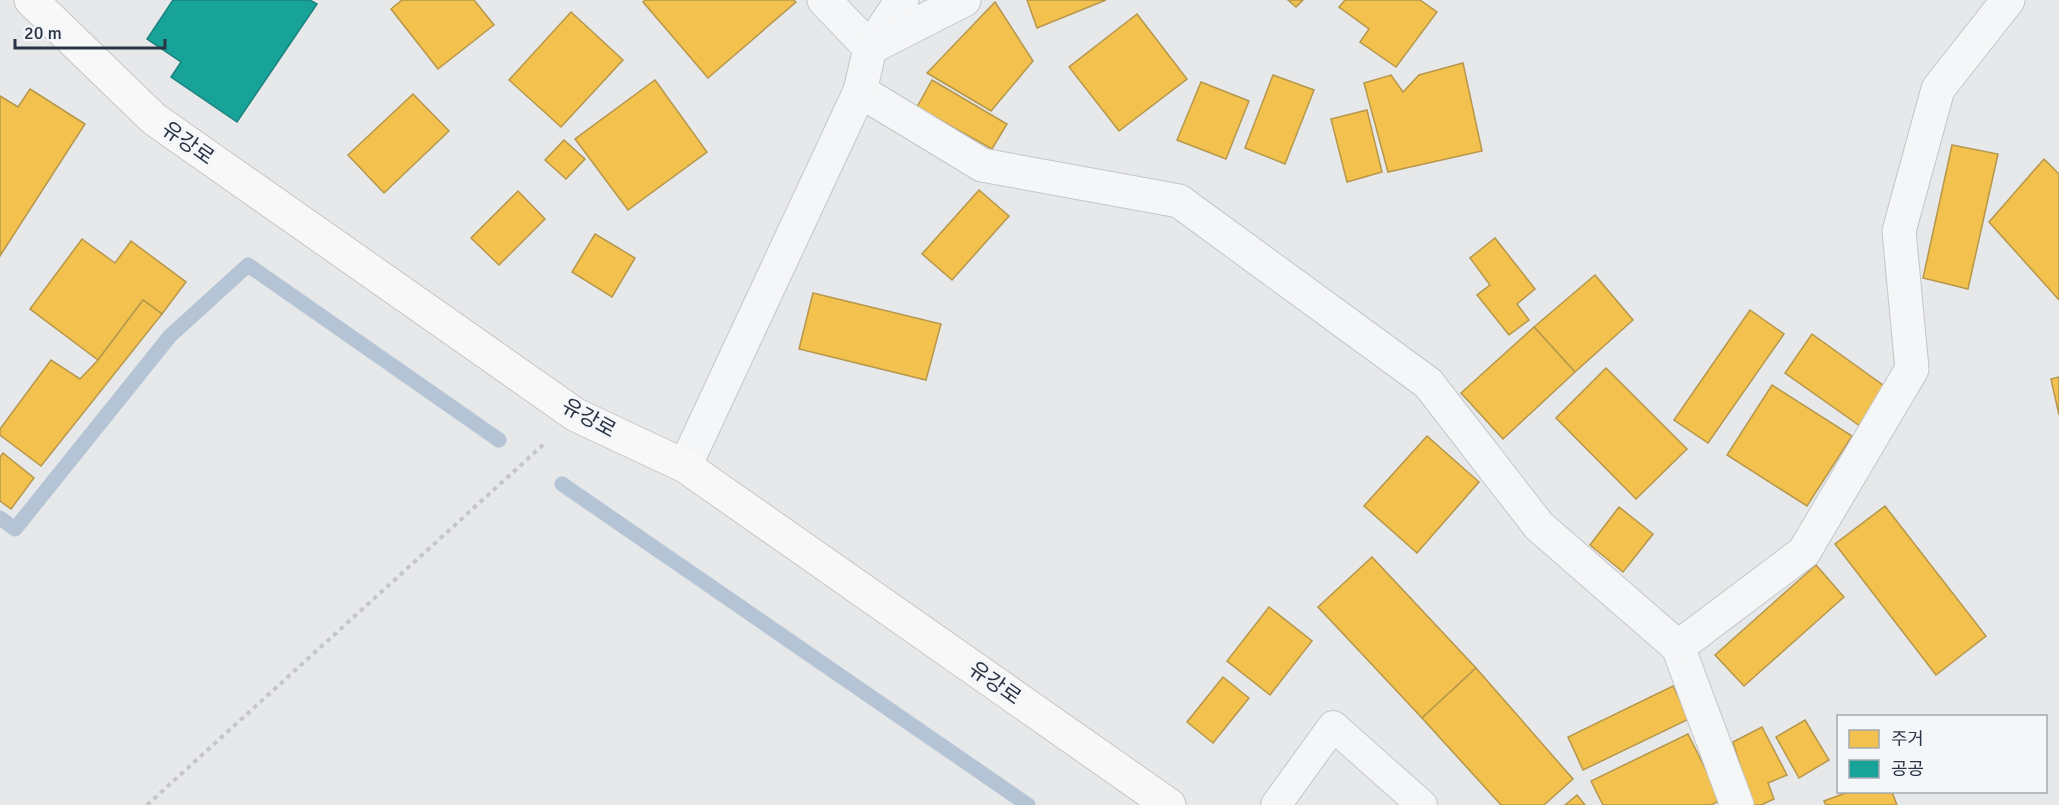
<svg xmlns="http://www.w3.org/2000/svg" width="2059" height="805" font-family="Signika,'Noto Sans KR',sans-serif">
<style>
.homes{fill:#f2c14e;stroke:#b6974b;stroke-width:1.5}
.public{fill:#17a398;stroke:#1d827f;stroke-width:1.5}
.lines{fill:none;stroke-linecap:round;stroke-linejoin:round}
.stream{stroke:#b4c4d5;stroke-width:15}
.service-casing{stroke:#c4c6c8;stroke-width:32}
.minor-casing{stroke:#c4c6c8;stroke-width:35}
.secondary-casing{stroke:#c4c6c8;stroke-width:35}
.path{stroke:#c5c6ca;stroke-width:4;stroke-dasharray:4.5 4.5;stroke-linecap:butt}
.service{stroke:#f5f6f7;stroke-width:30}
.minor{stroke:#f5f6f7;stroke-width:33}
.secondary{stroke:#f8f8f8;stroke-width:33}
.labels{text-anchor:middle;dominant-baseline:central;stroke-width:6;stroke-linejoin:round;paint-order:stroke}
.street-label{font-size:21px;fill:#2b3445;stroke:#f4f6f9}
</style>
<rect width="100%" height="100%" fill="#e6e8ea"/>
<g class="homes">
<polygon points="402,0 474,0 494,25 438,69 391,9"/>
<polygon points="645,0 793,0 796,2 708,78 643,2"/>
<polygon points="1027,0 1106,0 1037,28"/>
<polygon points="1288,0 1303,0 1296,7"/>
<polygon points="1345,0 1420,0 1437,12 1396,67 1360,42 1369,29 1339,7"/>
<polygon points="995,2 1033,61 991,111 927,73"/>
<polygon points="571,12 623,60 561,127 509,80"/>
<polygon points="1137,14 1187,79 1119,131 1069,67"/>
<polygon points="1463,63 1482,151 1388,172 1364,83 1391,75 1403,92 1419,75"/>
<polygon points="1273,75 1314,90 1285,164 1245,148"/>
<polygon points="655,80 707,152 628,210 575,139"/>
<polygon points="932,80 1007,124 992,149 917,107"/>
<polygon points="1201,82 1249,101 1226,159 1177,140"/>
<polygon points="30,89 85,124 0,256 0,96 18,107"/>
<polygon points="413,94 449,131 384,193 348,155"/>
<polygon points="1367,110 1382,172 1347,182 1331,119"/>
<polygon points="564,140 585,159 566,179 545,160"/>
<polygon points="1952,145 1998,154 1968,289 1923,278"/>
<polygon points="2044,159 2059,174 2059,300 1989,222"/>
<polygon points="979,190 1009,216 952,280 922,254"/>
<polygon points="518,191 545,219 499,265 471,238"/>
<polygon points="595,234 635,258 612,297 572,272"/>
<polygon points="1495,238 1535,289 1517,304 1529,320 1509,335 1477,295 1490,285 1470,258"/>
<polygon points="82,239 115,263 131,241 186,282 162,314 143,300 98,360 30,309"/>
<polygon points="1595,275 1633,320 1575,372 1534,327"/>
<polygon points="813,293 941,324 926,380 799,349"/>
<polygon points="143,300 162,314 41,466 0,435 0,429 51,360 80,379 98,360"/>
<polygon points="1750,310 1784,334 1708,443 1674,420"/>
<polygon points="1534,327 1575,372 1503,439 1461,393"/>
<polygon points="1812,334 1887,388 1860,426 1785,373"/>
<polygon points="1606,368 1687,449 1636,499 1556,418"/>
<polygon points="2059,377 2059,415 2051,379"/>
<polygon points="1772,385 1852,436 1807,506 1727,455"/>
<polygon points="1427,436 1479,482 1417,553 1364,506"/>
<polygon points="3,453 34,478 11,509 0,501 0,457"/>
<polygon points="1885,506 1986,636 1936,675 1835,544"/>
<polygon points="1619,507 1653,534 1623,572 1590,545"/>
<polygon points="1372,557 1476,668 1422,718 1318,607"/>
<polygon points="1816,565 1844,597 1744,686 1715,655"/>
<polygon points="1269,607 1312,641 1270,695 1227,661"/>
<polygon points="1476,668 1573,779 1544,805 1501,805 1422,718"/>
<polygon points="1223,677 1249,698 1213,743 1187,722"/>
<polygon points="1673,686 1689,719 1583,770 1568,737"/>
<polygon points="1805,720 1829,760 1799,778 1776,737"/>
<polygon points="1762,727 1787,775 1768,783 1774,799 1761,805 1752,805 1733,742"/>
<polygon points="1688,734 1721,800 1711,805 1603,805 1591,781"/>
<polygon points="1848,792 1892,792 1897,805 1826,805 1824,801"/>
<polygon points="1577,795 1585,805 1565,805"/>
</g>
<polygon class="public" points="173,0 310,0 317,4 237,122 171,77 181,62 147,39"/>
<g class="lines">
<g class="stream">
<polyline points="562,484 1028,805"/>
<polyline points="0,518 15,529 170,336 248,265 499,440"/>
</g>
<g class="service-casing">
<polyline id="service" points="1276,805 1333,726 1422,805"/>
</g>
<g class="minor-casing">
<g id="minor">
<polyline points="824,0 870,48 902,0"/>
<polyline points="860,91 982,165 1179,201 1428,383 1539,526 1678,647 1737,805"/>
<polyline points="685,466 860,91 870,48 964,0"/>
<polyline points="1678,647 1804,552 1912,369 1899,231 1938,89 2008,0"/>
</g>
</g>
<g class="secondary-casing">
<polyline id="secondary" points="31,0 154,119 576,415 685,466 1169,805"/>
</g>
<polyline class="path" points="147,805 544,444"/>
<use href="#service" class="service"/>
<use href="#minor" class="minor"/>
<use href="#secondary" class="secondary"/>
</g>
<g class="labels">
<g class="street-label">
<text transform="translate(188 143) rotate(35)">유강로</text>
<text transform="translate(589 418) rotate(29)">유강로</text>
<text transform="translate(995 683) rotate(35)">유강로</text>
</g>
</g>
<rect x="1837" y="715" width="210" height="78" fill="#f4f6f9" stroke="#a4a8b1" stroke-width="1.5"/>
<rect x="1849" y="730" width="30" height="18" fill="#f2c14e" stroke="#a4a8b1" stroke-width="1.5"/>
<text x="1891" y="745" font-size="18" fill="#2b3445">주거</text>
<rect x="1849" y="760" width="30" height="18" fill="#17a398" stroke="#a4a8b1" stroke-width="1.5"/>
<text x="1891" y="775" font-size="18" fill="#2b3445">공공</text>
<path d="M15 39v9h150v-9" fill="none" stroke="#2b3445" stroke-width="3"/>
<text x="24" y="39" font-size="18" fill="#2b3445" stroke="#f4f6f9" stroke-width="4.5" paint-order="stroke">20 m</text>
</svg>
